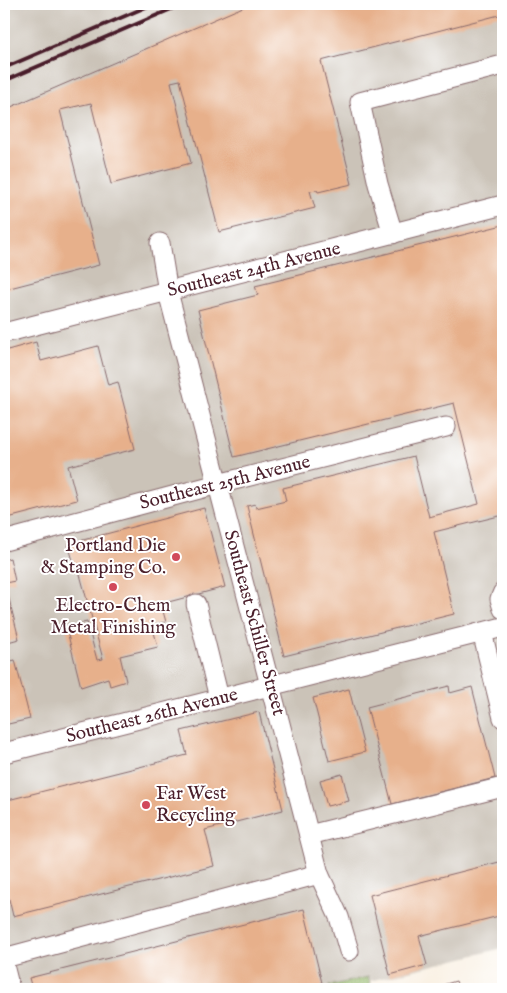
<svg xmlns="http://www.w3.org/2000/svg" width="507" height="993" font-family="'IM FELL English',serif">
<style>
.industrial{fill:#cbc3b8}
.forest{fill:#94b86c;stroke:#6f6c4c}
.building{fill:#e7b08b}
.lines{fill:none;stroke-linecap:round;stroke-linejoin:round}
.minor-casing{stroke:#87686b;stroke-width:21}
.minor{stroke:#fff;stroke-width:19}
.rail{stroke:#4a1f2b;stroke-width:4}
.poi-dot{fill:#d1495b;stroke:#fff;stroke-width:2}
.labels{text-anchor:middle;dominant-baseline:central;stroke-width:4;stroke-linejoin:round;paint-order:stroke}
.street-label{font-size:19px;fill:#4a1f2b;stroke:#fff}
.poi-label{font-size:19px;fill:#4a1f2b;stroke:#fff;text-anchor:end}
</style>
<rect width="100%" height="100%" fill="#fff"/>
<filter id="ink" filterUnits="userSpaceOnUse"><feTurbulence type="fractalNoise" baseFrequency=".02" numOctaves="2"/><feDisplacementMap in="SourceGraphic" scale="10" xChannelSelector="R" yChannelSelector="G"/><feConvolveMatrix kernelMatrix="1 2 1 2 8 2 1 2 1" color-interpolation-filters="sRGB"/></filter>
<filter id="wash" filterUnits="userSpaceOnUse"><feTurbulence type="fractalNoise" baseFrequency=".0096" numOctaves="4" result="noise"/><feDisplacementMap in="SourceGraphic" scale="20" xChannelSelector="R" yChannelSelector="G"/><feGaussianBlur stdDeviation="1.12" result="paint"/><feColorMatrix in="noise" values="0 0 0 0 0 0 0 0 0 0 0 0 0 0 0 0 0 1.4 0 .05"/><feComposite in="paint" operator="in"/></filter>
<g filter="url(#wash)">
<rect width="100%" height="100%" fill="#f9f0e2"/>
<polygon class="industrial" points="4,4 503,4 503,948 337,989 329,987 320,989 4,989"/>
<polygon class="forest" points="368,977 372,989 330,989 329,986"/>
<g id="blocks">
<g class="building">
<polygon points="250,4 503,4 503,14 321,61 352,184 318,192 317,190 310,191 315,208 219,232 180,80 171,82 191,163 111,184 91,103 60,110 99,265 6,289 4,282 4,110"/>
<polygon points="503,225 503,521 500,522 499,516 434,532 454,614 284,656 247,506 255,504 256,508 286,501 283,488 414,456 429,517 479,504 454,403 234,457 198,310 258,295 255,286"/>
<polygon points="36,342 41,361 98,346 108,385 118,382 135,449 68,466 77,500 4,519 4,351"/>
<polygon points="204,508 225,587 161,604 166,622 152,625 158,647 120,656 126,681 110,686 108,678 81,687 66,627 87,622 97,660 103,659 78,567 75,567 68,544"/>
<polygon points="10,558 15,581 5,583 19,639 4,643 4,560"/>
<polygon points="15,660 30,719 4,725 4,663"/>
<polygon points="449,686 450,693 472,687 495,778 392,804 367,707"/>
<polygon points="349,689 365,752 329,761 313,698"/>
<polygon points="259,712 283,810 205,830 214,866 13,916 4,878 4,801 187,755 181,731"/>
<polygon points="342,774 349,801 327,806 320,780"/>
<polygon points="503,861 503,915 419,936 427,965 390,975 370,895"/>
<polygon points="304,909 323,987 316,989 32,989 29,978"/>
<polygon points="456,981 459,989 429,989"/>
</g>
</g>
</g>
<g filter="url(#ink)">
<use href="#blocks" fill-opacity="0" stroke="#87686b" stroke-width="1"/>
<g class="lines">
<g class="minor-casing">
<g id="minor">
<polyline points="393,234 378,184 360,102 503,65"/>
<polyline points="160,243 168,292 319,874 339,917 349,951"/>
<polyline points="4,333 503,205"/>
<polyline points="4,541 218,484 446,427"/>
<polyline points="503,592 500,599 503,609"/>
<polyline points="196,604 219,698"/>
<polyline points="482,632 503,718"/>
<polyline points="4,753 503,627"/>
<polyline points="309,835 503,787"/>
<polyline points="4,958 319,874"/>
<polyline points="4,965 10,989"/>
</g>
</g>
<use href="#minor" class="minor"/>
<g class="rail">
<polyline points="4,68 153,4"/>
<polyline points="4,81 183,4"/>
</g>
</g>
</g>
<g class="poi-dot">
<circle cx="176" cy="557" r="5"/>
<circle cx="113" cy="587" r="5"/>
<circle cx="146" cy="805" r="5"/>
</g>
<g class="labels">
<g class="street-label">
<text transform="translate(254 270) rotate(-14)">Southeast 24th Avenue</text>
<text transform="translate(225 483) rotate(-14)">Southeast 25th Avenue</text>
<text transform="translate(254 623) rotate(75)">Southeast Schiller Street</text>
<text transform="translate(152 716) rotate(-14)">Southeast 26th Avenue</text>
</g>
<g class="poi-label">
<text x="166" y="546">Portland Die<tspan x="166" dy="22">&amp; Stamping Co.</tspan></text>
<text x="113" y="606" text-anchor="middle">Electro-Chem<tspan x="113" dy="22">Metal Finishing</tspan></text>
<text x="156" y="794" text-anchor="start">Far West<tspan x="156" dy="22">Recycling</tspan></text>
</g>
</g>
<rect width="507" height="993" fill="none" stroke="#fff" stroke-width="20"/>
</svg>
